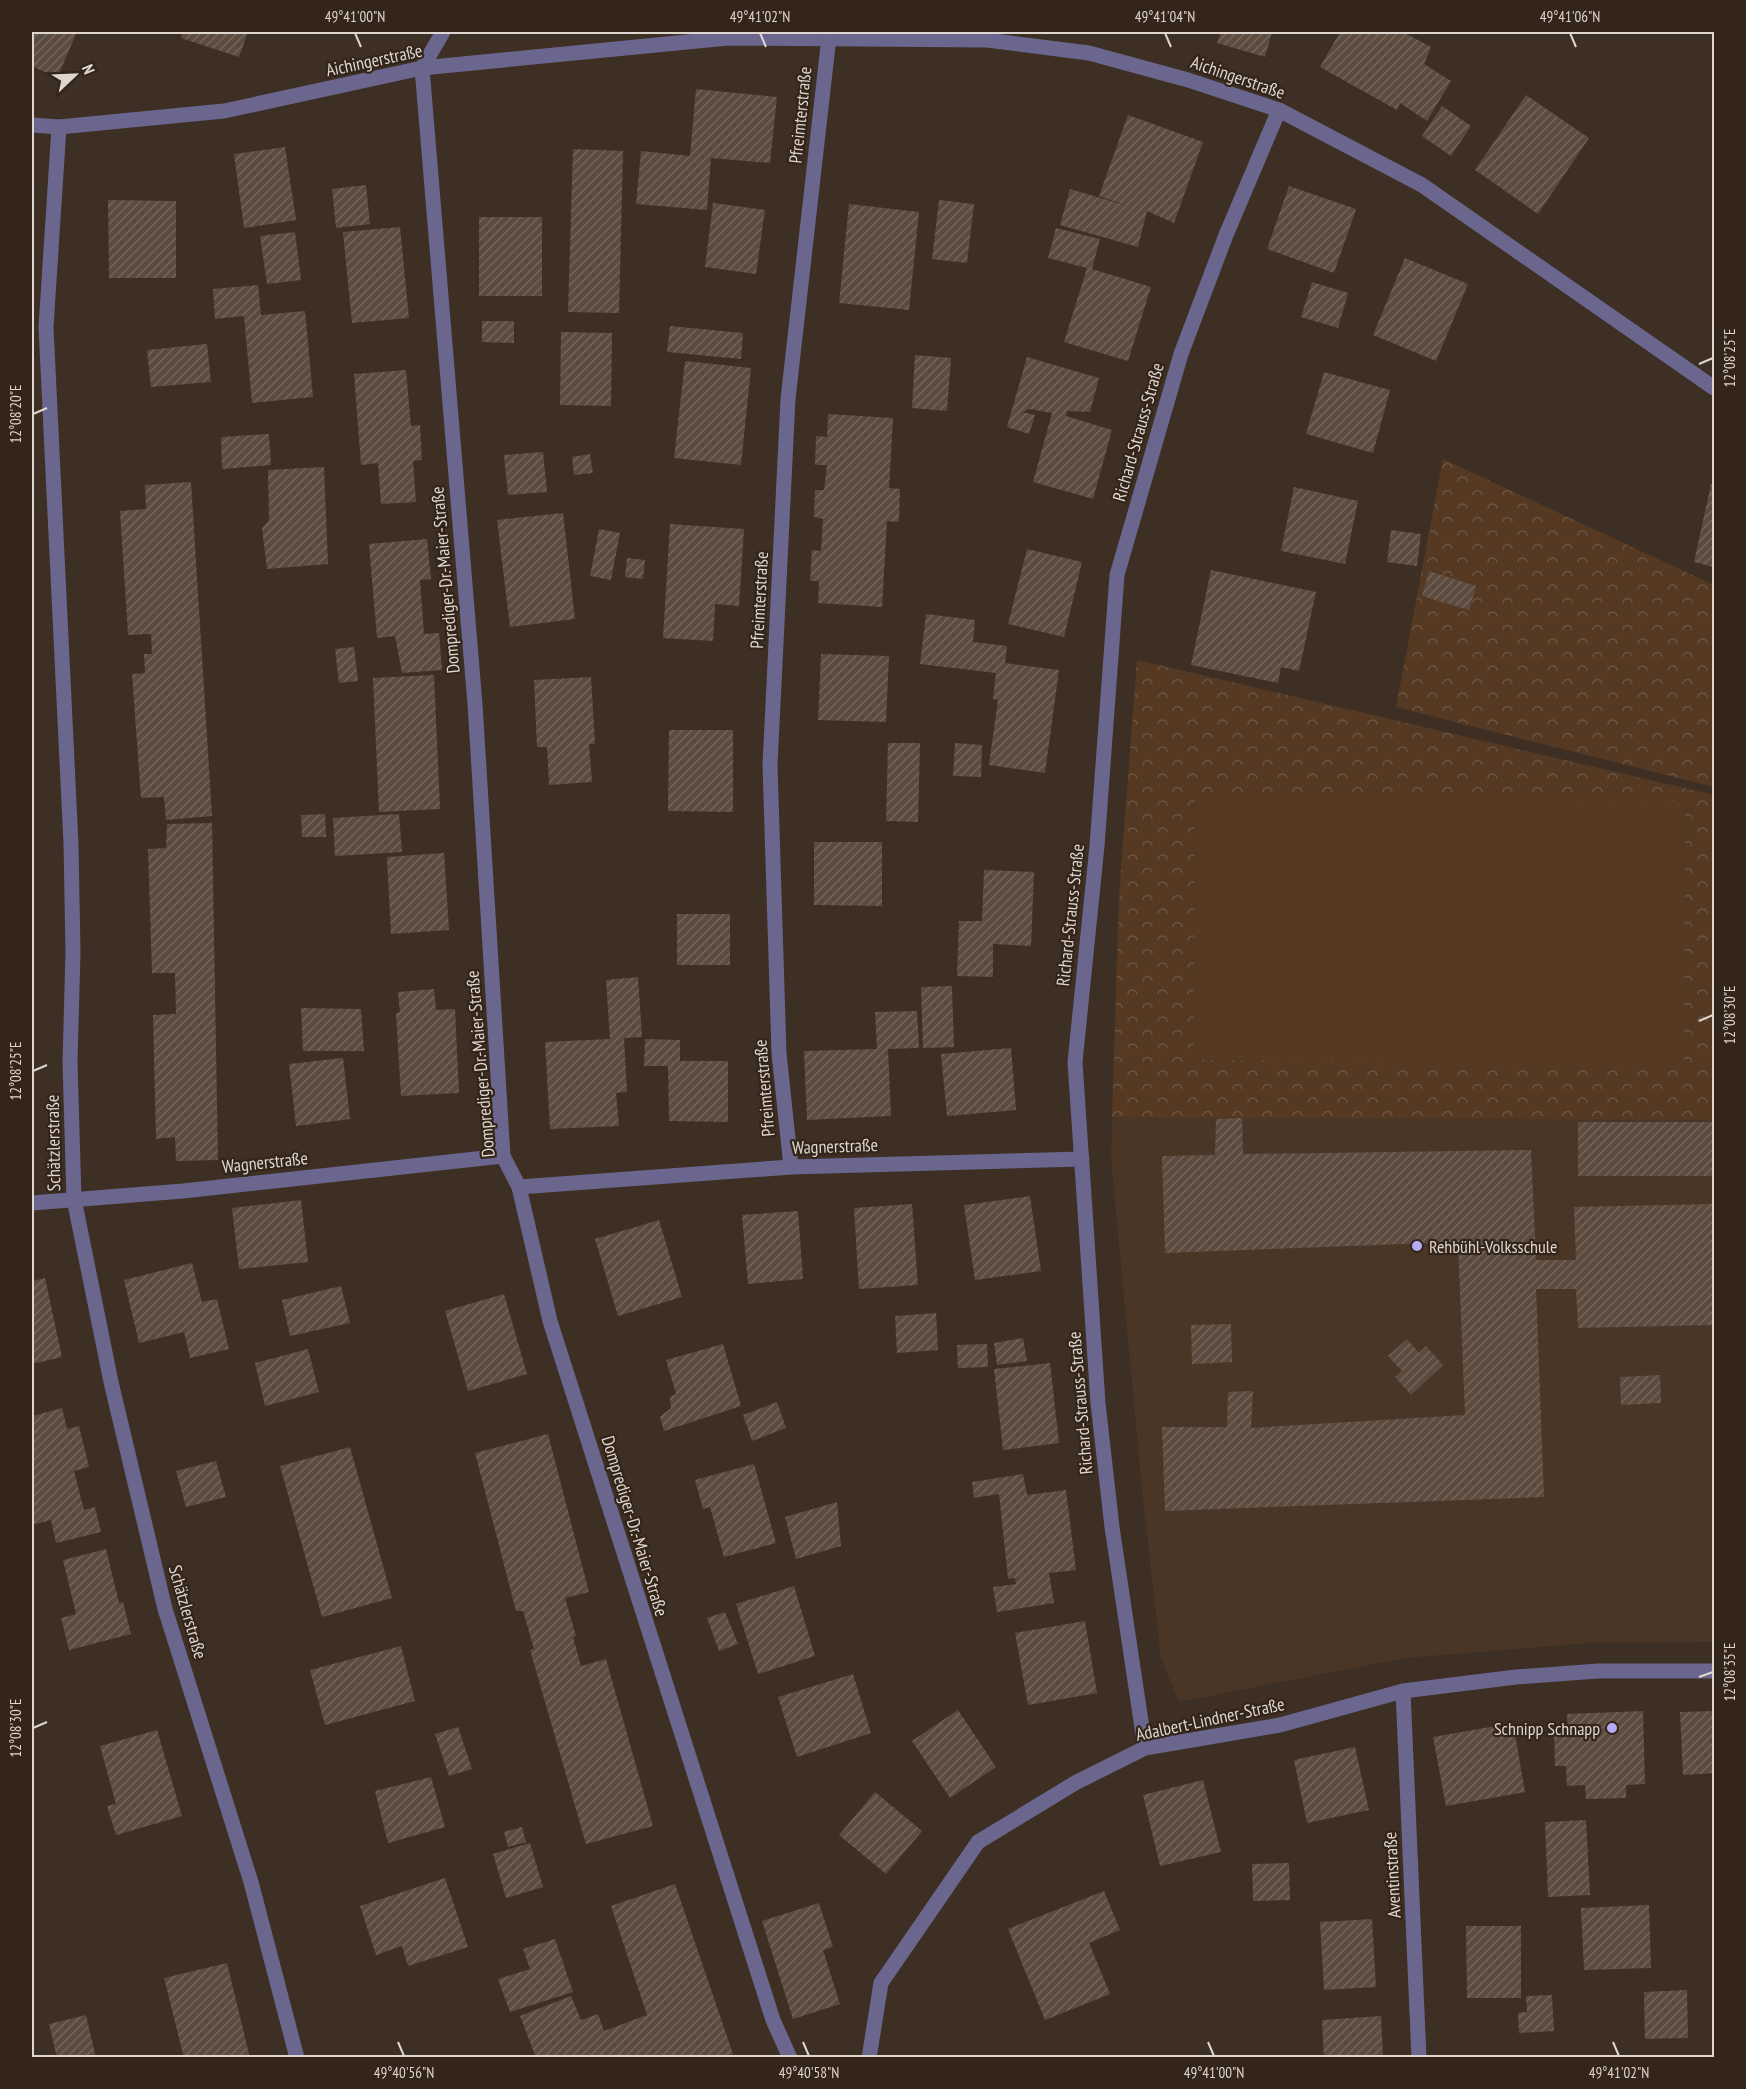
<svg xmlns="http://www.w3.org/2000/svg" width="1746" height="2089" font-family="'PT Sans Narrow',sans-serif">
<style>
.built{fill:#4a3626}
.park{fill:url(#park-crowns)}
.pitch{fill:#553922}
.building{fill:url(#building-hatch)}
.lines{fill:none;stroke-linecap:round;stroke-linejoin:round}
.minor{stroke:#6a668e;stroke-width:15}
.ticks{fill:none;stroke:#dfd6cf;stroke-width:2}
.poi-dot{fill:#b5acf8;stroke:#33251a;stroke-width:2}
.labels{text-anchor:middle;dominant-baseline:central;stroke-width:4.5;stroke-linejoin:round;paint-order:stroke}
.street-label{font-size:18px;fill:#dfd6cf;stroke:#33251a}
.poi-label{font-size:18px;fill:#dfd6cf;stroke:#33251a;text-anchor:start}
.neatline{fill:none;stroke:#dfd6cf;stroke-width:2}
.ticks-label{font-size:15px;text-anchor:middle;fill:#dfd6cf}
</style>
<defs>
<pattern id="park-crowns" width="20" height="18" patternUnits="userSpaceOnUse" patternTransform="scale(1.5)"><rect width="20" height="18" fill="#553922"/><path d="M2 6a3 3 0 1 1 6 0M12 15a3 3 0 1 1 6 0" fill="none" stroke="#6d5541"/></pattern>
<pattern id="building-hatch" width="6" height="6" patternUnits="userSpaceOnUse" patternTransform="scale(1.5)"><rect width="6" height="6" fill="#5c4c40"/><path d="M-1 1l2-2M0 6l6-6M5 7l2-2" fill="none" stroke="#73655b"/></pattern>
</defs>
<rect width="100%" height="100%" fill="#3d2f23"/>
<polygon class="built" points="1137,660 1714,795 1714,1642 1589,1643 1405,1658 1179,1702 1161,1659 1143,1500 1111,1159 1118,906"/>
<g class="park">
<polygon points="1443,459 1714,585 1714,787 1396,707"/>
<polygon points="1137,660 1714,795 1714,1120 1112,1117 1120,885"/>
</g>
<polygon class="pitch" points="1195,797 1685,801 1684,1064 1193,1060"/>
<g class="building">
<polygon points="32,32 77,32 57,78 32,66"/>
<polygon points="183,32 248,32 239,57 181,38"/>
<polygon points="1221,32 1272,32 1265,57 1217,43"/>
<polygon points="1340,32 1403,32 1431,47 1424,64 1451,81 1427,121 1400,103 1397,110 1320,67"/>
<polygon points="696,89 777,97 770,163 711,158 707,210 636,204 641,151 690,156"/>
<polygon points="1526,95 1589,138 1538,214 1475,170"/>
<polygon points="1442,106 1471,126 1451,156 1422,136"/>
<polygon points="1128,115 1203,142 1174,223 1147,211 1138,247 1060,225 1070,189 1131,207 1099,196"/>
<polygon points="285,147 296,220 244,228 234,154"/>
<polygon points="573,149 623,151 619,313 568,312"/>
<polygon points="366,185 370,224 336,228 332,189"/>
<polygon points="1289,186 1356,209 1334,273 1267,249"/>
<polygon points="108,200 176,201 176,278 109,278"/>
<polygon points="939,200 974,204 967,263 932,259"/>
<polygon points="713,203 765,210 756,274 705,267"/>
<polygon points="849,204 919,212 909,310 839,303"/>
<rect x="479" y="217" width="63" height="79"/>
<polygon points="400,227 409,318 352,323 343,232"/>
<polygon points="1056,228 1100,239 1092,269 1151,287 1128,361 1064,342 1087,268 1048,258"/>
<polygon points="295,232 301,280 267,284 260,236"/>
<polygon points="1405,258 1468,284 1436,361 1373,335"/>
<polygon points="1312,282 1348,293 1338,328 1301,317"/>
<polygon points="258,285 261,315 305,311 313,397 252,403 244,316 215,319 213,289"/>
<polygon points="482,321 514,321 514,343 482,342"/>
<polygon points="670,326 743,333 741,359 667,352"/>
<polygon points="561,332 612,333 611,406 560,405"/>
<polygon points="207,344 211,382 151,387 147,350"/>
<polygon points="915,355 951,358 947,411 912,408"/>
<polygon points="1027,357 1099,378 1090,412 1067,411 1066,416 1112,430 1093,499 1033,482 1052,413 1029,409 1023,412 1035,415 1029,434 1007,427"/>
<polygon points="685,361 751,368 741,465 674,458"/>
<polygon points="406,370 411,426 420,425 422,460 413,461 416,502 381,504 378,463 361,465 354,374"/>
<polygon points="1324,372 1390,390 1373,453 1306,434"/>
<polygon points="828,414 893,418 889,488 900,489 899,522 887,521 882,607 818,603 819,581 810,581 812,550 821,551 823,519 814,517 815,490 824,490 827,465 815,465 816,436 827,437"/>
<polygon points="269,434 271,465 222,469 221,437"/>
<polygon points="543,452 547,492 508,495 504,455"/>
<polygon points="590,454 593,473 574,475 572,457"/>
<polygon points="324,467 328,564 267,569 262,528 269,520 268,470"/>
<polygon points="191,482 212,816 166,820 164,797 141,798 132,674 145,673 144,654 152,654 151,634 128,635 120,511 146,509 145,485"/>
<polygon points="1711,484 1714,485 1714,567 1694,562"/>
<polygon points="1294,487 1358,501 1345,564 1281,551"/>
<polygon points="563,513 575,619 510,627 497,520"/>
<polygon points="670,524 744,529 739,606 715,604 713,641 663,638"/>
<polygon points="599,529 620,533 611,580 590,576"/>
<polygon points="1391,530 1421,534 1417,566 1387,562"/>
<polygon points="427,539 431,579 420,580 424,634 439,633 442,670 402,673 395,636 377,638 369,544"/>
<polygon points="1027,549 1082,562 1064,637 1008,624"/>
<polygon points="627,558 645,560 643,579 625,577"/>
<polygon points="1211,570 1316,592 1299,671 1281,667 1278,683 1191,665"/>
<polygon points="1429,571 1476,586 1469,610 1422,596"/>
<polygon points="926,614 975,620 973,642 1007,646 1005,663 1059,670 1045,773 989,765 998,700 993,699 996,673 920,664"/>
<polygon points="354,647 358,681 339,683 335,649"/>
<polygon points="821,654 889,656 886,722 818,720"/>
<polygon points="434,675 440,809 379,812 373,678"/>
<polygon points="591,677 595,744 589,744 592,782 549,785 547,747 537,747 534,680"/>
<polygon points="669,730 733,730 733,812 668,811"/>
<polygon points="888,743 920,743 918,822 886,821"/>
<polygon points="955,743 982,745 981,777 953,776"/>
<polygon points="325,814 326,837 302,837 301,815"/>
<polygon points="399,814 402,852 335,856 333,818"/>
<polygon points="212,823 218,1160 176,1161 175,1137 156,1139 153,1015 176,1014 175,973 152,973 148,849 166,848 167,824"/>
<polygon points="814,842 882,842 882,906 814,905"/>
<polygon points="444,853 449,930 391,934 387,857"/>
<polygon points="984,870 1034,872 1031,946 993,944 993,977 957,976 959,921 982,921"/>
<rect x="677" y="914" width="53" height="51"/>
<polygon points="638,977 642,1037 624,1038 627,1092 616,1093 619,1126 550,1129 545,1042 610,1039 606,980"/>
<polygon points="952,986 954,1047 923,1048 921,987"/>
<polygon points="434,989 436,1010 455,1009 459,1093 401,1096 396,1013 400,1012 398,992"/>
<polygon points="301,1008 361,1009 364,1051 303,1051"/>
<polygon points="917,1011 919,1048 888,1049 891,1116 807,1120 804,1051 877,1049 875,1012"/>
<polygon points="645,1039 680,1040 680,1061 728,1061 728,1122 669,1121 668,1066 644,1066"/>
<polygon points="1011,1048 1016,1110 947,1116 941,1054"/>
<polygon points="343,1058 350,1119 296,1126 289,1064"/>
<polygon points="1242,1118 1243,1154 1531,1150 1536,1260 1576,1260 1574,1207 1714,1204 1714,1325 1578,1328 1576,1289 1536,1289 1544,1497 1165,1511 1162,1427 1227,1427 1228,1392 1253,1391 1251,1428 1465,1415 1458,1242 1165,1253 1162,1156 1215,1155 1216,1119"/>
<rect x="1578" y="1122" width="136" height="54"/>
<polygon points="1030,1196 1041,1271 975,1280 964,1205"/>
<polygon points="301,1200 308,1262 239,1269 232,1208"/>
<polygon points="912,1204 918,1285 859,1289 854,1208"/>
<polygon points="798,1211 803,1279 748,1284 742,1215"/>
<polygon points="659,1220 682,1297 618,1316 595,1239"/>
<polygon points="192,1263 202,1302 217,1299 229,1349 190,1358 184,1332 139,1343 124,1280"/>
<polygon points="45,1278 62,1357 32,1364 32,1281"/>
<polygon points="341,1286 350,1323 290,1336 282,1300"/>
<polygon points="504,1294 527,1374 468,1391 445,1311"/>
<polygon points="936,1313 938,1350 897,1353 895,1316"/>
<polygon points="1231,1324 1232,1362 1192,1364 1191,1325"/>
<polygon points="1023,1338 1027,1361 997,1365 994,1343"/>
<polygon points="1407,1339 1419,1353 1426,1346 1443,1365 1411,1395 1395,1377 1402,1371 1388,1356"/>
<polygon points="723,1344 741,1406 664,1431 660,1417 671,1408 670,1397 676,1394 666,1360"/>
<polygon points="987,1344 988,1367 958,1368 957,1345"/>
<polygon points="308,1349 319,1392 265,1406 255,1363"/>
<polygon points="1050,1363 1059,1443 1003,1450 994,1369"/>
<polygon points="1660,1375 1661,1403 1621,1405 1620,1377"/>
<polygon points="777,1402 786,1428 752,1441 743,1415"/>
<polygon points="62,1408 67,1429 79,1426 89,1467 74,1471 84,1510 95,1507 101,1532 56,1543 51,1520 32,1525 32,1416"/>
<polygon points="548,1434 589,1592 565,1598 576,1636 573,1637 581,1666 606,1659 653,1826 586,1844 530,1650 534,1649 523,1611 516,1611 475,1453"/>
<polygon points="350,1447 392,1598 322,1617 280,1466"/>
<polygon points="216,1461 226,1497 186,1507 176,1471"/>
<polygon points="754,1464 776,1543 724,1557 710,1507 703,1509 695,1480"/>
<polygon points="1023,1474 1027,1495 1066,1490 1076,1570 1049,1573 1054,1603 997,1612 993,1587 1016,1584 1015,1578 1008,1579 999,1494 974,1498 972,1482"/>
<polygon points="837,1502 841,1546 796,1559 785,1517"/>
<polygon points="106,1549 119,1603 123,1602 131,1634 69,1650 61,1618 76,1614 63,1560"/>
<polygon points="794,1586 815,1656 758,1674 736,1604"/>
<polygon points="725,1612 738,1644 719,1651 707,1618"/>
<polygon points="1085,1621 1097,1693 1028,1705 1015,1633"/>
<polygon points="401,1646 415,1701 325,1725 310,1670"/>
<polygon points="853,1674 871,1733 797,1757 778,1697"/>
<polygon points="958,1710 996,1767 950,1798 912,1741"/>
<polygon points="1643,1711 1645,1784 1626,1785 1626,1798 1586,1799 1585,1785 1567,1786 1566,1766 1555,1766 1554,1733 1568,1732 1567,1714"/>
<polygon points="1714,1711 1714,1773 1683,1775 1680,1712"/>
<polygon points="1513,1723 1525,1792 1446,1806 1433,1737"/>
<polygon points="458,1727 472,1769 449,1776 435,1734"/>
<polygon points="157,1730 182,1816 116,1835 107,1806 116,1804 100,1746"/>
<polygon points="1355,1747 1369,1810 1307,1823 1294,1760"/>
<polygon points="431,1777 445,1827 388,1843 375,1791"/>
<polygon points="1203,1780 1221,1852 1160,1866 1143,1795"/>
<polygon points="875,1792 922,1831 886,1874 839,1835"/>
<polygon points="1586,1820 1590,1895 1548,1897 1545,1822"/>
<polygon points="522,1827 526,1842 508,1847 504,1832"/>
<polygon points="530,1843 543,1887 506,1898 493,1854"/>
<polygon points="1289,1863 1290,1900 1253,1901 1252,1864"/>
<polygon points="445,1878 468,1947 408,1966 402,1946 376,1955 360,1906"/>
<polygon points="675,1884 733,2054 722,2058 536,2058 520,2016 571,1996 581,2020 598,2014 604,2031 647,2015 611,1906"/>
<polygon points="1104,1891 1120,1930 1089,1943 1110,1994 1045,2020 1008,1929"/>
<polygon points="819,1903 833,1947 823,1950 840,2004 793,2019 762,1921"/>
<polygon points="1649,1905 1651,1968 1584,1970 1581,1908"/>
<polygon points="1372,1919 1376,1987 1324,1990 1320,1922"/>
<polygon points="1466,1926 1521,1926 1521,1998 1467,1998"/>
<polygon points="555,1939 573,1992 510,2012 498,1979 530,1969 523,1949"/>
<polygon points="227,1963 250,2058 184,2058 164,1978"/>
<polygon points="1687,1990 1688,2038 1645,2039 1644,1992"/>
<polygon points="1552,1995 1554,2031 1519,2033 1518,2013 1527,2012 1526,1996"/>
<polygon points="86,2015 96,2058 57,2058 49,2024"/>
<polygon points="1381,2016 1383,2058 1324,2058 1322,2020"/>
</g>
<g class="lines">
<g class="minor">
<polyline points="443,32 422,68 475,704 503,1156 519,1187 550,1321 773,2020 790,2058"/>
<polyline points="32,125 59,127 224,111 422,68 728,38 987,40 1089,53 1188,80 1279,110 1422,185 1714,388"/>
<polyline points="59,127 46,327 71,844 73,952 70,1062 74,1199 111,1382 165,1609 251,1882 297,2058"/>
<polyline points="791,1167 779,1053 770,765 788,399 829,37"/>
<polyline points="519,1187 791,1167 1082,1159"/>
<polyline points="32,1203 183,1191 503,1156"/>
<polyline points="1403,1691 1419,2058"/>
<polyline points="1145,1748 1112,1527 1098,1403 1075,1062 1097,846 1117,575 1181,354 1226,235 1279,110"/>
<polyline points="869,2058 881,1983 978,1842 1075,1783 1145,1748 1280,1725 1403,1691 1516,1677 1598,1671 1714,1671"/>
</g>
</g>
<path class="ticks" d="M355 33 361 47M760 33 766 47M1165 33 1171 47M1570 33 1576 47M1699 364 1713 358M33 414 47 408M1699 1021 1713 1015M33 1071 47 1065M1699 1677 1713 1672M33 1728 47 1722M398 2042 404 2056M803 2042 809 2056M1208 2042 1214 2056M1613 2042 1619 2056"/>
<g class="poi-dot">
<circle cx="1417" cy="1246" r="6"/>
<circle cx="1612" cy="1728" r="6"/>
</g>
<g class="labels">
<g class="street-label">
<text transform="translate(374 60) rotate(-12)">Aichingerstraße</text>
<text transform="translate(1238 77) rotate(19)">Aichingerstraße</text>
<text transform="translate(800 115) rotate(-84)">Pfreimterstraße</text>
<text transform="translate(1138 432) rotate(-74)">Richard-Strauss-Straße</text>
<text transform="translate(445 580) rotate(-95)">Domprediger-Dr.-Maier-Straße</text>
<text transform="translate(759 600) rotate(-87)">Pfreimterstraße</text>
<text transform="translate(1070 915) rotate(-84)">Richard-Strauss-Straße</text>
<text transform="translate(480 1064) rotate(-95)">Domprediger-Dr.-Maier-Straße</text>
<text transform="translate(764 1088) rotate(-95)">Pfreimterstraße</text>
<text transform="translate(53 1143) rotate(-91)">Schätzlerstraße</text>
<text transform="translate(835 1146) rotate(-2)">Wagnerstraße</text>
<text transform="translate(265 1162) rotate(-6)">Wagnerstraße</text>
<text transform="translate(1080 1403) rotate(-95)">Richard-Strauss-Straße</text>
<text transform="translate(635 1526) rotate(73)">Domprediger-Dr.-Maier-Straße</text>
<text transform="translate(188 1612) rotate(74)">Schätzlerstraße</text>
<text transform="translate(1210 1719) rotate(-12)">Adalbert-Lindner-Straße</text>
<text transform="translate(1392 1875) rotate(-93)">Aventinstraße</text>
</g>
<g class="poi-label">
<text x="1429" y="1246">Rehbühl-Volksschule</text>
<text x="1600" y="1728" text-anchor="end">Schnipp Schnapp</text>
</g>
</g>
<rect width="1746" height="2089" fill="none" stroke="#33251a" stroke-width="66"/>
<g transform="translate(75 75) rotate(67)" stroke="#33251a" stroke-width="4.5" paint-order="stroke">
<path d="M0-4.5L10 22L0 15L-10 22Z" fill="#dfd6cf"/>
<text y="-9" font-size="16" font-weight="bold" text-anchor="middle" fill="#dfd6cf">N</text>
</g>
<rect x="33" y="33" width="1680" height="2023" class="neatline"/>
<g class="ticks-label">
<text x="355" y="22">49°41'00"N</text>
<text x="760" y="22">49°41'02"N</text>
<text x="1165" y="22">49°41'04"N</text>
<text x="1570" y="22">49°41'06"N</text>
<text transform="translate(1730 358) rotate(-90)" y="5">12°08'25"E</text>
<text transform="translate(16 414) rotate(-90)" y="5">12°08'20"E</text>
<text transform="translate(1730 1015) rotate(-90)" y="5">12°08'30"E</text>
<text transform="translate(16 1071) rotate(-90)" y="5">12°08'25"E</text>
<text transform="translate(1730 1672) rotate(-90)" y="5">12°08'35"E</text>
<text transform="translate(16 1728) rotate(-90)" y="5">12°08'30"E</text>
<text x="404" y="2078">49°40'56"N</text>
<text x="809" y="2078">49°40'58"N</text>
<text x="1214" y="2078">49°41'00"N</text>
<text x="1619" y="2078">49°41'02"N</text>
</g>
</svg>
